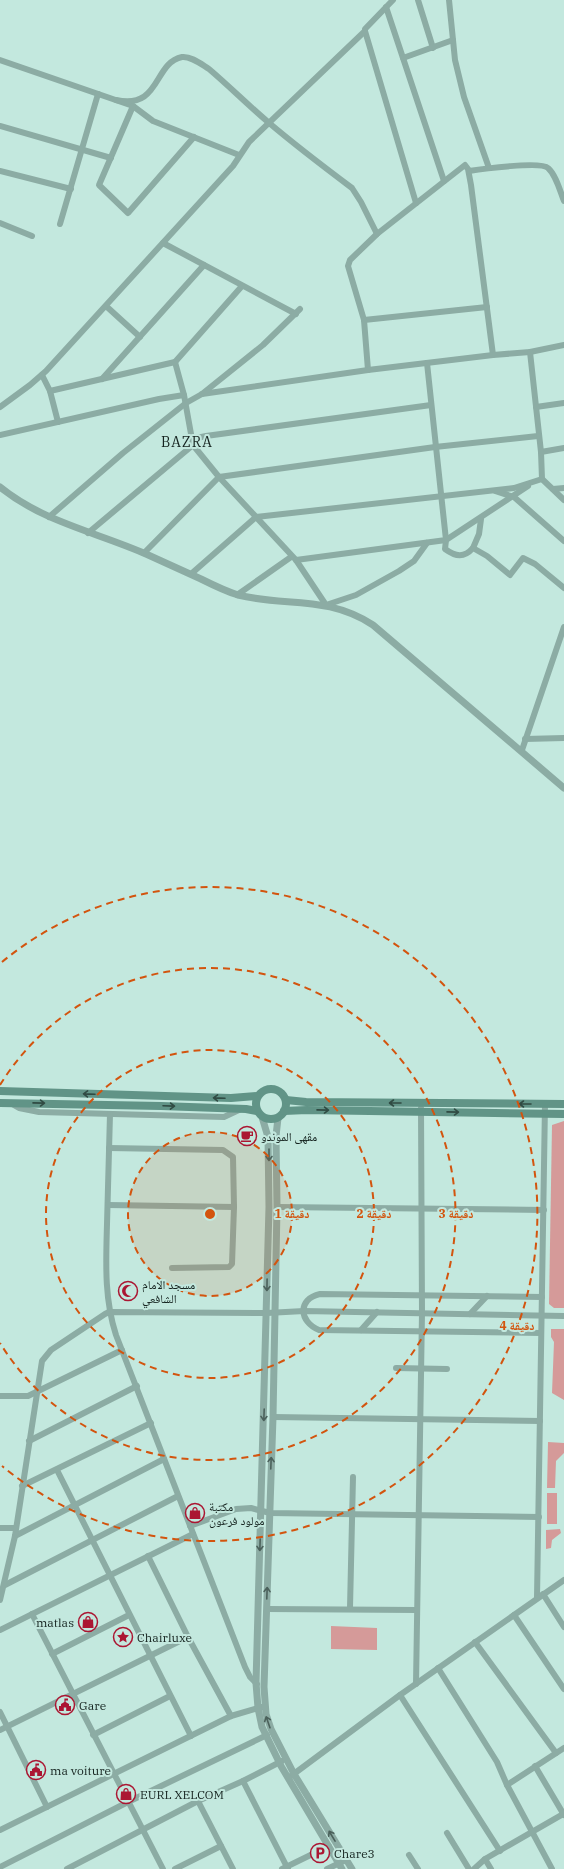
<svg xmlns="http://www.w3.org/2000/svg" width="564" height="1869" font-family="'IBM Plex Serif','Noto Naskh Arabic',serif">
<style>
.green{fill:#d59a99}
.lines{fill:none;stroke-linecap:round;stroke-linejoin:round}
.minor{stroke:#8caca4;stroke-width:6}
.tertiary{stroke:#8caca4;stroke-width:7}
.secondary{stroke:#619487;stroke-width:8}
.oneway{stroke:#304b43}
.oneway2{stroke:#4b615b}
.ring{fill:none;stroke:#d3540e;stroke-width:2;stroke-dasharray:7 5}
.labels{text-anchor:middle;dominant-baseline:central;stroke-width:4;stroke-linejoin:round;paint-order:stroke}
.poi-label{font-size:12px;fill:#15231f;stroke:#c3e8de;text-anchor:start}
.quarter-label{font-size:14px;letter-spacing:1px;fill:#15231f;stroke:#c3e8de}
.centre{fill:#d3540e;stroke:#c3e8de;stroke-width:2}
.ring-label{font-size:12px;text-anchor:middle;font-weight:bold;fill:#d3540e;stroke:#c3e8de;stroke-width:4;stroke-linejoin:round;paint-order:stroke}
</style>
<rect width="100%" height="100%" fill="#c3e8de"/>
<g class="green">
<polygon points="564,1121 564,1308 554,1308 549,1304 552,1125"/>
<polygon points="551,1329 564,1329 564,1400 552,1393 554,1342 551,1337"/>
<polygon points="548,1442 564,1443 564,1453 556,1461 555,1488 547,1488"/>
<rect x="547" y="1493" width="10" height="31"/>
<polygon points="560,1529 561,1533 552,1540 551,1548 546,1549 546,1530"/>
<polygon points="331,1626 377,1628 377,1650 331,1649"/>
</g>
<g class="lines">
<g class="minor">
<polyline points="418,0 433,48"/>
<polyline points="449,0 455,60 464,97 489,168"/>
<polyline points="386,7 444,181"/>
<polyline points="365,31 416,203"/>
<polyline points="403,58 453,40"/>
<polyline points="0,60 133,106 153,121 239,155"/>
<path d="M116 100C161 110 153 63 182 57 191 56 201 64 209 69 229 86 248 105 268 122 295 145 324 167 352 188L361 202 377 234"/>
<polyline points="133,106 99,185 128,213 194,137"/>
<polyline points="0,126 111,158"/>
<polyline points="0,171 71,189"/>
<path d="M469 171C481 169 541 161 548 168 556 175 560 191 564 201"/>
<polyline points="0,223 32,236"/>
<polyline points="60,224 98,94"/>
<polyline points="163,243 296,314"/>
<polyline points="106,306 140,337"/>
<polyline points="364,320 487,307"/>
<polyline points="175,362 184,395 193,445 219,477 296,560 326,605 356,595 399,571 414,561 427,543"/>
<polyline points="368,370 364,320 348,266 350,260 377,234 465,165 468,169 471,185 493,355"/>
<polyline points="42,375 50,391 58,422"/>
<polyline points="102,379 204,265"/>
<polyline points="50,391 175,362 242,286"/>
<polyline points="202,394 368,370 493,355 530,352 564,345"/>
<polyline points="0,407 30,385 46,371 233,166 249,142 365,31 365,29 393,0"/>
<polyline points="536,407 564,403"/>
<polyline points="0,435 159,399 184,395"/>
<polyline points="541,452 564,448"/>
<polyline points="542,479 564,500"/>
<path d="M528 486 446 540 445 549C456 557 464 558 473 548L487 556 510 575 523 558 535 564 564 588"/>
<polyline points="553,489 564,488"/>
<polyline points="495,491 514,497 564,541"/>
<polyline points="49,517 123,453 186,403 202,394 263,345 300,309"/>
<polyline points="88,533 193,445 197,438 206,436 431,405"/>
<polyline points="473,548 479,534 481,519"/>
<polyline points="144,553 219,477 435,447 538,436"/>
<polyline points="296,560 446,540 427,363"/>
<polyline points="191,574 256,517 514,488 542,479 541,452 530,352"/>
<polyline points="237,595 291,557"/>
<polyline points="525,739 564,738"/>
<polyline points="522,750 564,627"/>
<polyline points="12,1104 19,1108 39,1112 224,1117 241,1109"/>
<path d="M110 1114C109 1150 108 1187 107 1224 106 1262 104 1298 116 1335L245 1667 250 1677 257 1684"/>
<polyline points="109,1148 223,1150 233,1157 234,1207 232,1264 229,1267 172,1268"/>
<polyline points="108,1205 234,1207"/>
<polyline points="277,1207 544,1210"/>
<polyline points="470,1314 487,1296"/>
<polyline points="361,1330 377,1312"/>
<path d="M541 1333 319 1330C299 1322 297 1299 320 1294L542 1297"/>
<polyline points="396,1368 447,1369"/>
<polyline points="0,1396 28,1396 122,1350"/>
<polyline points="273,1417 540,1421"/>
<polyline points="29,1441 137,1386"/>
<polyline points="57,1470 191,1736"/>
<polyline points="22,1486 151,1423"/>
<polyline points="190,1526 236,1509 251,1508 270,1513 539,1517"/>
<polyline points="0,1528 16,1528"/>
<polyline points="15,1536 164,1459"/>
<polyline points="148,1556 188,1637 231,1716"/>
<polyline points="5,1585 178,1496"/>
<polyline points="543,1594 564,1627"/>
<polyline points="537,1598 545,1104"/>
<polyline points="0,1600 15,1536 42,1361 51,1350 105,1314 109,1312 267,1313 304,1311 564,1316"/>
<polyline points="350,1608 353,1477"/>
<polyline points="267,1609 417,1610"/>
<polyline points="32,1614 163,1869"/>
<polyline points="514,1615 564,1689"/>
<polyline points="0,1630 193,1534"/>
<polyline points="475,1642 556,1753"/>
<polyline points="52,1654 129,1615"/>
<polyline points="438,1668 497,1762 507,1785 552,1869"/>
<polyline points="416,1684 422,1313 421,1108"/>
<polyline points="400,1695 500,1851"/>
<polyline points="0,1712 47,1807"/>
<polyline points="0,1730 188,1637"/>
<polyline points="93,1735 170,1696"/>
<polyline points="535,1766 564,1815"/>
<polyline points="291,1776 400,1695 564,1580"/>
<polyline points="243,1781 288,1869"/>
<polyline points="507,1785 564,1748"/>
<polyline points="198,1801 233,1869"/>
<polyline points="0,1830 231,1716 262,1707"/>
<polyline points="447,1833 469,1869"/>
<polyline points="409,1855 418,1869"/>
<polyline points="485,1859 491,1869"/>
<polyline points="0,1867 128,1802 267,1735"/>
<polyline points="67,1869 198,1801 243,1781 282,1761"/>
<polyline points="175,1869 221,1846"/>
<polyline points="282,1869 329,1846"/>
<polyline points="327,1869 346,1860"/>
<polyline points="474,1869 485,1859 563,1814"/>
</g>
<g class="tertiary">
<path d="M0 487C43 522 96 532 146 554 164 562 183 571 201 579 213 585 225 591 238 595 286 607 327 595 373 625L564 788"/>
<polyline points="262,1117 268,1137 269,1207 256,1683 258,1708 262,1727 281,1766 342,1869"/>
<polyline points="278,1118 276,1136 277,1207 273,1417 264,1687 266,1714 271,1729 294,1774 352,1869"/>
</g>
<g class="secondary">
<circle cx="271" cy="1104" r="15"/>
<polyline points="0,1091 231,1098 257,1096"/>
<polyline points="286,1100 306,1102 564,1104"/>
<polyline points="0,1103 161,1106 246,1109 257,1111"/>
<polyline points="284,1111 307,1110 564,1114"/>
</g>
</g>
<defs><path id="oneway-shaft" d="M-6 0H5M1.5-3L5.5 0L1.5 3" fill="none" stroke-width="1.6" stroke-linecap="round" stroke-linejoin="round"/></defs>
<g class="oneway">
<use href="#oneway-shaft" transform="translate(89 1094) rotate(-178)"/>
<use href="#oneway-shaft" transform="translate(219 1098) rotate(-178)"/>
<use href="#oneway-shaft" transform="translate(39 1103) rotate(1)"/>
<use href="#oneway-shaft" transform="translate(395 1103) rotate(-180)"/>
<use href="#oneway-shaft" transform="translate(525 1104) rotate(180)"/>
<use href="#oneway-shaft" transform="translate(169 1106) rotate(2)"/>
<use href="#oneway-shaft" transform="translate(323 1110) rotate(1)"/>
<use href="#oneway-shaft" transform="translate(453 1112) rotate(1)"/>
</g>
<g class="oneway2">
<use href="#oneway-shaft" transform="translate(269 1155) rotate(90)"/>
<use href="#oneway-shaft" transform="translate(267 1285) rotate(91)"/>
<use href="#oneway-shaft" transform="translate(264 1415) rotate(92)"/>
<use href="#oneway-shaft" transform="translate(271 1463) rotate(-88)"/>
<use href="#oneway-shaft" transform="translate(260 1545) rotate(92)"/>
<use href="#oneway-shaft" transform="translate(267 1593) rotate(-88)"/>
<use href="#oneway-shaft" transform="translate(268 1722) rotate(-109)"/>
<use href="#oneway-shaft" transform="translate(332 1836) rotate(-121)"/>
</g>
<circle cx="210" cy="1214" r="82" fill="#d3540e" fill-opacity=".12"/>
<g class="ring">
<circle cx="210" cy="1214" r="82"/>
<circle cx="210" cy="1214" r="164"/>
<path d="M0 1085A246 246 0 1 1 0 1343"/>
<path d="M2 962A327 327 0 1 1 2 1466"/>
</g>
<defs>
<g id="cafe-ring" transform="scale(1)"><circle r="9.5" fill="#c3e8de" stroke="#ab1632" stroke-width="1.5"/><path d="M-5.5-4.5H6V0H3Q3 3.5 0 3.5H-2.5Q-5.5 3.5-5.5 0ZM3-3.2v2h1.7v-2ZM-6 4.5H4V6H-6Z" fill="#ab1632"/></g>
<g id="mosque-ring" transform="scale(1)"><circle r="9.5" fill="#c3e8de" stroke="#ab1632" stroke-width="1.5"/><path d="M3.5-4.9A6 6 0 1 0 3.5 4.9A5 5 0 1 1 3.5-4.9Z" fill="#ab1632"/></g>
<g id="shop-ring" transform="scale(1)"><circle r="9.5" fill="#c3e8de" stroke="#ab1632" stroke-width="1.5"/><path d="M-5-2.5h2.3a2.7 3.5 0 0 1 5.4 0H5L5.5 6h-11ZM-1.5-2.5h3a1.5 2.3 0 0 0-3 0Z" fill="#ab1632"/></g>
<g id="sight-ring" transform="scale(1)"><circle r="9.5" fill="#c3e8de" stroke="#ab1632" stroke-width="1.5"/><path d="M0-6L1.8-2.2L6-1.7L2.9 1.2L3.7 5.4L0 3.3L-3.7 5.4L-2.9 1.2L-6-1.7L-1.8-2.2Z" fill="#ab1632"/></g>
<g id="civic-ring" transform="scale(1)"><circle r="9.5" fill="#c3e8de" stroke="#ab1632" stroke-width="1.5"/><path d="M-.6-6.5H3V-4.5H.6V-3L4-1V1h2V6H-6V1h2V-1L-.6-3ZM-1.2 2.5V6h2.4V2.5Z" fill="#ab1632"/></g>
<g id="parking-ring" transform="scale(1)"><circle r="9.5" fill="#c3e8de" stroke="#ab1632" stroke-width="1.5"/><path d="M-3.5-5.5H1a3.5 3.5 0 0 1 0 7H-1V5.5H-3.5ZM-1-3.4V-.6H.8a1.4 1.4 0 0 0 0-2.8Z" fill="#ab1632"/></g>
</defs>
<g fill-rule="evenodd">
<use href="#cafe-ring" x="247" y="1136"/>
<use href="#mosque-ring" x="128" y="1291"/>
<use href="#shop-ring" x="195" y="1513"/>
<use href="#shop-ring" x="88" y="1622"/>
<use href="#sight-ring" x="123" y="1637"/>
<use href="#civic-ring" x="65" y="1705"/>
<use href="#civic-ring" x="36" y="1770"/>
<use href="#shop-ring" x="126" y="1794"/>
<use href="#parking-ring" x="320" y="1853"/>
</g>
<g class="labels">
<g class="poi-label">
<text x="261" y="1136">مقهى الموندو</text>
<text x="142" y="1284">مسجد الامام<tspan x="142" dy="14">الشافعي</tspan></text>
<text x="209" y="1506">مكتبة<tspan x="209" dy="14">مولود فرعون</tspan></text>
<text x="74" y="1622" text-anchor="end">matlas</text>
<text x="137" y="1637">Chairluxe</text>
<text x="79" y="1705">Gare</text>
<text x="50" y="1770">ma voiture</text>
<text x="140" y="1794">EURL XELCOM</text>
<text x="334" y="1853">Chare3</text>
</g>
<g class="quarter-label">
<text x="187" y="442">BAZRA</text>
</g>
</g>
<circle cx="210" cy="1214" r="6" class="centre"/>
<g class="ring-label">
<text x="292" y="1218">1 دقيقة</text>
<text x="374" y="1218">2 دقيقة</text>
<text x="456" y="1218">3 دقيقة</text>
<text x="517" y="1330">4 دقيقة</text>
</g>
</svg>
